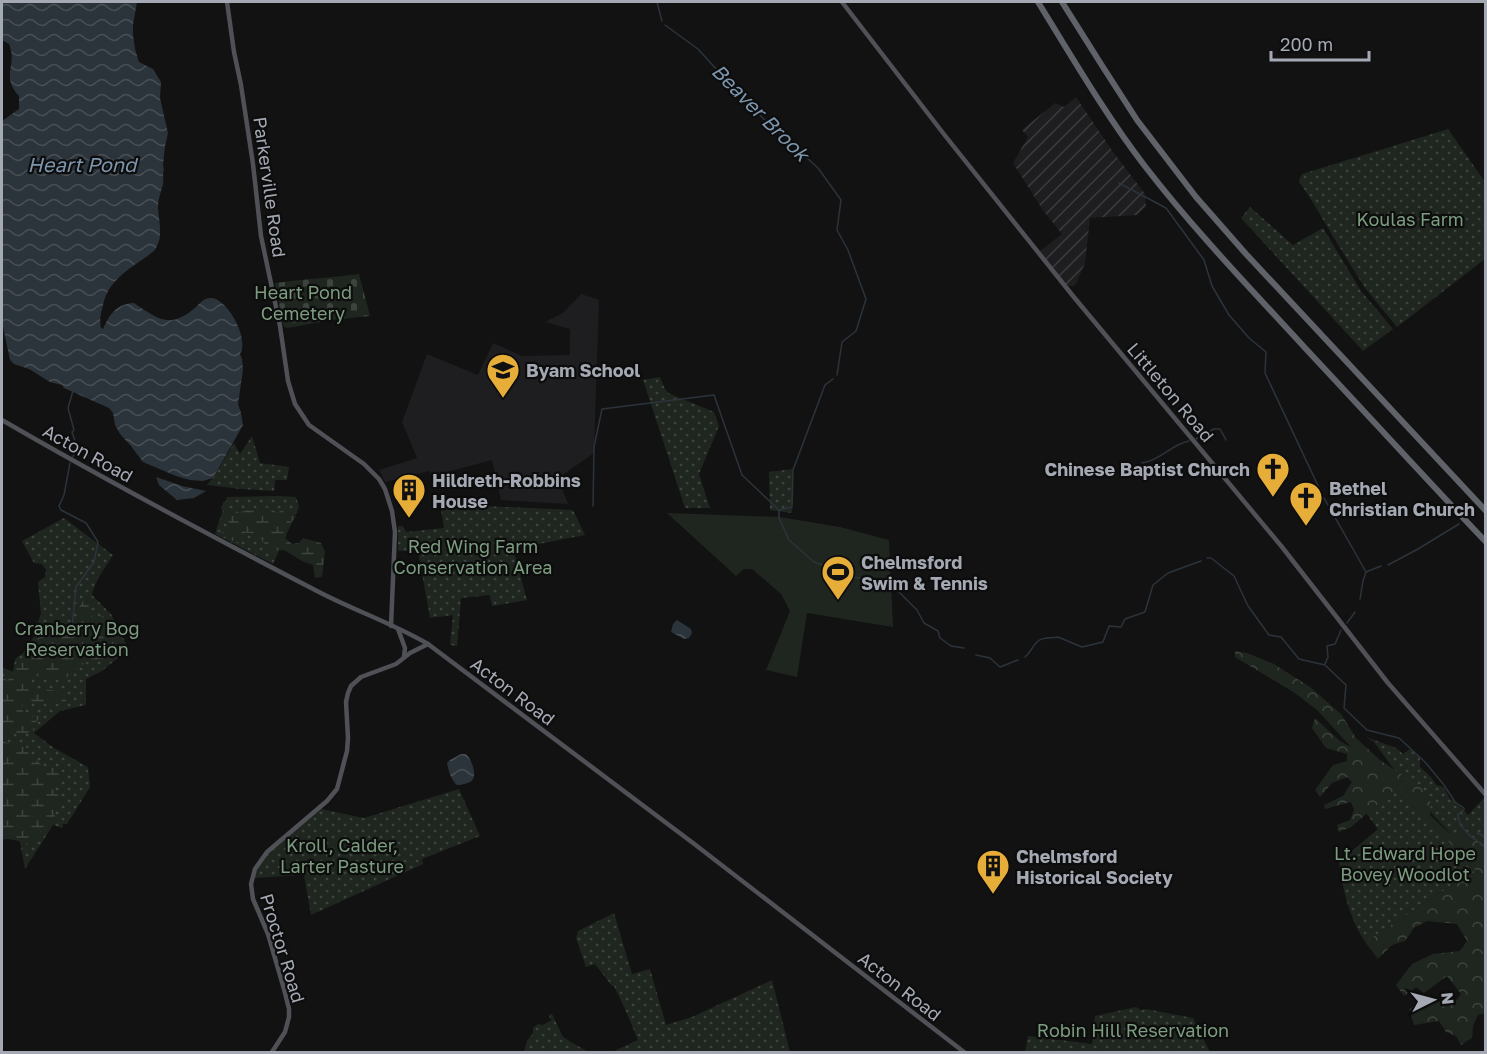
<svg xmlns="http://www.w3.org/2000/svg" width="1487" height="1054" font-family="'Golos Text',sans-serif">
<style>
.built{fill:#1e1e20}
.industrial{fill:url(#industrial-furrows)}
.grass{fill:url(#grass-dots)}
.forest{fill:url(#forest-crowns)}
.wetland{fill:url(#wetland-marsh)}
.cemetery{fill:url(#cemetery-stones)}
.pitch{fill:#1f261f}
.water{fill:url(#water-waves)}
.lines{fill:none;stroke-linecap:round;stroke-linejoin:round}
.stream{stroke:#2c343b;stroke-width:1.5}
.major{stroke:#4f5157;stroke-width:4.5}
.highway{stroke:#606269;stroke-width:6}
.labels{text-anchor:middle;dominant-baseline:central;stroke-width:4.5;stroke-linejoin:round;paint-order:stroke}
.street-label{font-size:18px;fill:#a4a9b3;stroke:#0d0d0e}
.park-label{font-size:18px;fill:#7c9d7f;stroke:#0d0d0e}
.poi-label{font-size:18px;font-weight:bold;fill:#a4a9b3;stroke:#0d0d0e;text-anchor:start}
.water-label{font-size:20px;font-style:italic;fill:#7d96ad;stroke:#0d0d0e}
</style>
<defs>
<pattern id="industrial-furrows" width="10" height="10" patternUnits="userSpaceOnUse" patternTransform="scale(1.5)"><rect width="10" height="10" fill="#1e1e20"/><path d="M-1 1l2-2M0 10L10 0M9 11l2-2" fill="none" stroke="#3c3c3e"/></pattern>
<pattern id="grass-dots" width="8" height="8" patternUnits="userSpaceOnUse" patternTransform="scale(1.5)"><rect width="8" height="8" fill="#1f261f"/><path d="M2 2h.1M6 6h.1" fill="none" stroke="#3d433d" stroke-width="1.8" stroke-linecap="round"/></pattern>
<pattern id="forest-crowns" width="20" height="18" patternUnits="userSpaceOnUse" patternTransform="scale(1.5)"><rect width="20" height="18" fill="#1f261f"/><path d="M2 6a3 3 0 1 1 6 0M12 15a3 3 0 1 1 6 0" fill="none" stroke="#3d433d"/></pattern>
<pattern id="wetland-marsh" width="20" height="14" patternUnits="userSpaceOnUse" patternTransform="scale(1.5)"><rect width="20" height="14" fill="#1f261f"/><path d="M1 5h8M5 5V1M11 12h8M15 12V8" fill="none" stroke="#3d433d"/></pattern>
<pattern id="cemetery-stones" width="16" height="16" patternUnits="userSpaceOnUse" patternTransform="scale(1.5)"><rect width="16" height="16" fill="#1f261f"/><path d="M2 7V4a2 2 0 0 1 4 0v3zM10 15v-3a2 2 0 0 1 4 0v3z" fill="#3d433d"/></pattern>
<pattern id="water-waves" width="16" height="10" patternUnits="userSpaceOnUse" patternTransform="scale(1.5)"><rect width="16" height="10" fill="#2c343b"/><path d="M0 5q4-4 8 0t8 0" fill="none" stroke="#484f55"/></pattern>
</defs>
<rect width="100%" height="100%" fill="#121213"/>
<polygon class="built" points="581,294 599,300 594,453 558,478 568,504 501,500 492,460 432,476 429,471 385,482 379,470 417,458 402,422 427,354 478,375 493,343 522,356 570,355 570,329 545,322 563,313"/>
<polygon class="industrial" points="1076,97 1111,149 1145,194 1146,207 1137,215 1090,218 1085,263 1076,284 1073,286 1070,286 1066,285 1040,251 1062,234 1042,209 1013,163 1028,137 1022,130 1055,103 1064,107"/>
<g class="grass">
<polygon points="1448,129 1485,182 1485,259 1397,327 1365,288 1337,243 1312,201 1300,183 1299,180 1302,174"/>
<polygon points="1250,207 1293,245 1323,228 1361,291 1393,329 1363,351 1241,218"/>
<polygon points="660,377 665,389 668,393 714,412 719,426 699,474 710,508 685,508 643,380"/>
<polygon points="252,436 260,463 289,467 287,480 275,480 274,491 241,489 207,485 213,478 234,443 240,454"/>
<polygon points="793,469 792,513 770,510 769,472"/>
<polygon points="276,496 296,497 299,507 273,564 215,534 227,497"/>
<polygon points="440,504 573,510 585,535 513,549 527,600 492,606 490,595 461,598 457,646 450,645 453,615 430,618 418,551 398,551 398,526 403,526 406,532 444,528"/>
<path d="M64 518 113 555C105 568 95 580 92 595L111 614 126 644V651L102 671 86 679V705L60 711 34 733 54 748 88 767 90 787 67 824H63L62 828 53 825 25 869 20 842 2 833V667L13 672 15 659 23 653 35 635 37 624 41 614 38 582 45 577 46 570 42 564 34 563 22 541Z"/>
<polygon points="1366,737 1396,748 1403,754 1410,749 1413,750 1420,758 1420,767 1432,778 1436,785 1444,787 1450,799 1458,804 1468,815 1484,798 1486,799 1485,875 1450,833 1407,787 1374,742"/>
<path d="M1398 786 1475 870 1365 942C1350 919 1342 889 1339 862L1378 829 1366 813Z"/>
<polygon points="459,789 480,836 422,859 423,864 311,915 304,875 254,878 261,862 268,852 321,809 364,818"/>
<polygon points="614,913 632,974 650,969 666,1025 692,1017 772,980 790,1052 612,1052 638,1040 625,1009 614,986 612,986 595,964 586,967 576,938 578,931"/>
<polygon points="1136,1007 1141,1010 1146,1009 1193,1018 1210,1052 1025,1052 1028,1036 1092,1044 1095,1016"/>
<polygon points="552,1014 563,1037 588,1052 524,1052 527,1041 533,1033 533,1028 538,1024 543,1025 553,1019 550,1019 549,1015"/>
</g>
<polygon class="forest" points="1235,651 1247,653 1274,664 1310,687 1341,714 1356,738 1380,760 1423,789 1431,803 1430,815 1449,833 1466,832 1485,847 1485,1013 1478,1015 1473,1026 1472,1038 1461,1045 1456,1036 1446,1032 1439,1021 1414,1025 1409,1009 1428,998 1434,1003 1443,1001 1454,1003 1461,994 1447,976 1424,993 1416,987 1404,996 1396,985 1412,964 1433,954 1460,951 1467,941 1457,924 1427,921 1414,928 1405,941 1392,945 1378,959 1365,942 1475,870 1398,787 1351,827 1339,832 1337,825 1350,820 1354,810 1351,802 1325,809 1324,805 1343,796 1352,782 1347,777 1332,783 1320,797 1315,790 1333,765 1347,761 1347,754 1326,748 1312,728 1315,718 1341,742 1351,747 1318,711 1295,693 1235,657"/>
<g class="wetland">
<path d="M224 501 231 512 237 513 260 507 272 508 276 513 289 508 296 517 285 529V538L292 544 299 543 303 538 321 543 325 552 322 577 315 578 313 565 302 561 284 550 269 551C262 540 258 531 244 533L239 544 221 535 229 523 221 508Z"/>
<path d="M85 598 89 602 93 620H101L103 614 106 613C107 616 108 619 109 622 115 632 126 638 128 651L121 657 106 658 87 662 81 665 66 678 59 676H36C32 676 28 681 27 685 39 693 55 686 66 696V701L64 703 50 705 26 701 23 703 21 709 28 717 42 715V717C40 718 36 721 35 724 32 729 35 729 30 732 23 737 12 732 5 735L3 740 4 742 11 744 23 743 35 759 44 767 56 766 60 773 66 771H69C61 778 40 789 62 796L64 799 56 809 54 821 51 825 44 827 29 845C25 841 7 838 2 840V678L7 680 9 679C11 676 13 669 16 666 21 662 28 662 33 657 44 648 29 631 56 633L59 637C66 632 62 628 60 622L70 628 77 629 79 607Z"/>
</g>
<path class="cemetery" d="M359 274 370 316 330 320 293 327 286 328 283 325 275 283C303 279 331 278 359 274Z"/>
<polygon class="pitch" points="667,513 780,517 840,527 889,540 893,627 807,613 797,677 766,670 790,611 781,594 752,569 744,569 736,576"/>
<g class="water">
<path d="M2 2H137L133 25V35L135 49 139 62 153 69 161 82 160 98 168 133 165 146 163 165 164 170C162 176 164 178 163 184 161 192 158 199 158 208 159 223 164 238 154 251 134 267 109 277 103 305 101 313 99 320 101 328L103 329C110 314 116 304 134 303 158 319 170 330 196 307 200 303 204 298 211 298 227 298 250 339 240 354L242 359 243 370 238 404 241 413 243 425 213 478 203 481 190 480 176 476 143 462 131 446 120 434 115 425 113 413 109 408 64 388 62 385 50 382 29 369 14 364 10 360 2 322V121L19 109V96C0 75 18 66 9 44L2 40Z"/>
<polygon points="156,477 182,486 206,491 194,498 177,500 159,485"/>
<polygon points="677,620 691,629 692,633 689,638 684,639 671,632 673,624"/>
<path d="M461 754H466C470 758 471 761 473 767 477 782 470 783 457 785 452 781 448 770 447 763L450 760Z"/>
</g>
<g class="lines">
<g class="stream">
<polyline points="657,2 662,21"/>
<polyline points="665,25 698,49 749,105 781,135 800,146 806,157 818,168 841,200 837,230 848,250 866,299 856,331 842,342 837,375"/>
<polyline points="1119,183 1166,208 1204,260 1212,286 1229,315 1249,338 1266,352 1265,373 1320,490"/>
<polyline points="833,379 825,385 793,470 792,507 779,510 779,518 789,540 814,562 854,577 892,585 917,610 924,623 938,631 940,638 951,646 964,648"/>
<polyline points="73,391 68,408 74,430 72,432 76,444 73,457"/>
<polyline points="1196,439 1214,429 1220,429 1226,440"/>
<polyline points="70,463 64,495 59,506 61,510 86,523 98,542 94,562 76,587 71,637"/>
<path d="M1142 463C1163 459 1170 445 1189 441"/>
<polyline points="1324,498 1366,572"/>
<polyline points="593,506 594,447 602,409 714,395 742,475 779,510"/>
<path d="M1207 558H1211L1234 576 1248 606 1269 635 1281 637 1299 659 1325 665 1346 685 1344 708 1367 730 1399 738 1425 762 1444 785 1455 802 1464 808V810L1458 814C1458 829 1474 839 1486 847"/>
<polyline points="1388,565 1418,549 1459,524"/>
<polyline points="1360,599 1363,581 1366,572 1381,566"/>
<polyline points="1347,623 1355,612"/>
<polyline points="976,655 990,658 1000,667 1018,660"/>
<path d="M1025 657C1031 652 1033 645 1038 641 1045 636 1052 639 1058 637L1082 647 1103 642 1109 626 1121 627 1125 619 1145 612 1153 585 1168 573 1201 561"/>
<polyline points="1325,664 1328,657 1327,646 1335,644 1341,630"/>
<polyline points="1477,833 1486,837"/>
</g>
<g class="major">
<polyline points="227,2 234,52 241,85 253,164 261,236 280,326 288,381 295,404 309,425 364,464 379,479 385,489 392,511 395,532 391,626"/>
<polyline points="842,2 943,133 1073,296 1282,547 1388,683 1486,795"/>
<path d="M2 420C105 480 211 536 317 591 353 610 392 623 428 644L693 843 964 1052"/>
<polyline points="398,629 405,648 404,657"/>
<polyline points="272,1052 285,1032 289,1017 289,1009 284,989 268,934 253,899 251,884 255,869 267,852 327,801 337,789 347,751 348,738 346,702 348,693 351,686 361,677 396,664 410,653 428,644"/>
</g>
<g class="highway">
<path d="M1038 2C1072 57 1105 114 1144 165 1194 230 1251 289 1306 349 1366 413 1425 478 1486 542"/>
<polyline points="1062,2 1101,64 1137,120 1196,197 1246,254 1486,511"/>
</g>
</g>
<defs>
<g id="school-pin" transform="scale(1.725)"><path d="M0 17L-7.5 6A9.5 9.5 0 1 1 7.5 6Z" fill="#e6ad38" stroke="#0d0d0e"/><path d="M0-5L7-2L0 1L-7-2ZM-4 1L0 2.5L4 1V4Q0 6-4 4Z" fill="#111"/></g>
<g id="church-pin" transform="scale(1.725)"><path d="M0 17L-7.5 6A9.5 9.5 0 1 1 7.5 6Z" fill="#e6ad38" stroke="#0d0d0e"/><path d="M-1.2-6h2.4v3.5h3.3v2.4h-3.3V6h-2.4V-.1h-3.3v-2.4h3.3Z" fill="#111"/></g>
<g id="building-pin" transform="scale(1.725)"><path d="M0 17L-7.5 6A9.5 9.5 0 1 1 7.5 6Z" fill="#e6ad38" stroke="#0d0d0e"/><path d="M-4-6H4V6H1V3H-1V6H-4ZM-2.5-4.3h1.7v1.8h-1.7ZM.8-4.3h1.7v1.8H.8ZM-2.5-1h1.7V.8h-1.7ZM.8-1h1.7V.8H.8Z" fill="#111"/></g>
<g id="stadium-pin" transform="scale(1.725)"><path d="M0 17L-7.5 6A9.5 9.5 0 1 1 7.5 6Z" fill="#e6ad38" stroke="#0d0d0e"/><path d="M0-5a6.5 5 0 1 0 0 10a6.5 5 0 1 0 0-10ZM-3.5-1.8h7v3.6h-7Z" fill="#111"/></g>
</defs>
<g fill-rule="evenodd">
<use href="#school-pin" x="503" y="370"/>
<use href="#church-pin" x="1273" y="469"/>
<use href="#building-pin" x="409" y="490"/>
<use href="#church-pin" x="1306" y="498"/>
<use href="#stadium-pin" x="838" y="572"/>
<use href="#building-pin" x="993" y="866"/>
</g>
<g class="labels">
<g class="street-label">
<text transform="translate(270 187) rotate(82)">Parkerville Road</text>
<text transform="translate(1171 392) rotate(50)">Littleton Road</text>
<text transform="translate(88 453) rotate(29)">Acton Road</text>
<text transform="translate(513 691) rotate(37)">Acton Road</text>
<text transform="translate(283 948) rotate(73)">Proctor Road</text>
<text transform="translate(900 986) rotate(38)">Acton Road</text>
</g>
<g class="park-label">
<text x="1410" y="219">Koulas Farm</text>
<text x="303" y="292">Heart Pond<tspan x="303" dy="21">Cemetery</tspan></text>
<text x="473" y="546">Red Wing Farm<tspan x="473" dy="21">Conservation Area</tspan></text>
<text x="77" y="628">Cranberry Bog<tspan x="77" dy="21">Reservation</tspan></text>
<text x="342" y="845">Kroll, Calder,<tspan x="342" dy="21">Larter Pasture</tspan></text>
<text x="1405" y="853">Lt. Edward Hope<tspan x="1405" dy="21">Bovey Woodlot</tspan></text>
<text x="1133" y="1030">Robin Hill Reservation</text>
</g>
<g class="poi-label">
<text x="526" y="370">Byam School</text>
<text x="1250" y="469" text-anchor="end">Chinese Baptist Church</text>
<text x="432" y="480">Hildreth-Robbins<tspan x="432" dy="21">House</tspan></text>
<text x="1329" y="488">Bethel<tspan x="1329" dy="21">Christian Church</tspan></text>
<text x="861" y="562">Chelmsford<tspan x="861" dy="21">Swim &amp; Tennis</tspan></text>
<text x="1016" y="856">Chelmsford<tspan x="1016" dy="21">Historical Society</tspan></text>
</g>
<g class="water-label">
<text transform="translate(761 112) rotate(45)">Beaver Brook</text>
<text x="82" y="164">Heart Pond</text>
</g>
</g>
<rect width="1487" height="1054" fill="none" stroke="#a4a9b3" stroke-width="6"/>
<g transform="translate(1433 1000) rotate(84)" stroke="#0d0d0e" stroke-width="4.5" paint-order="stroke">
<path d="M0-4.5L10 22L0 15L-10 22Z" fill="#a4a9b3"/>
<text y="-9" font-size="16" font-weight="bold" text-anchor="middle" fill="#a4a9b3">N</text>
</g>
<path d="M1271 51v9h98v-9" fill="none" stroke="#a4a9b3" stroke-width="3"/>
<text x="1280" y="51" font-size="18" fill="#a4a9b3" stroke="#0d0d0e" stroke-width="4.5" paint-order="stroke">200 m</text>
</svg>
